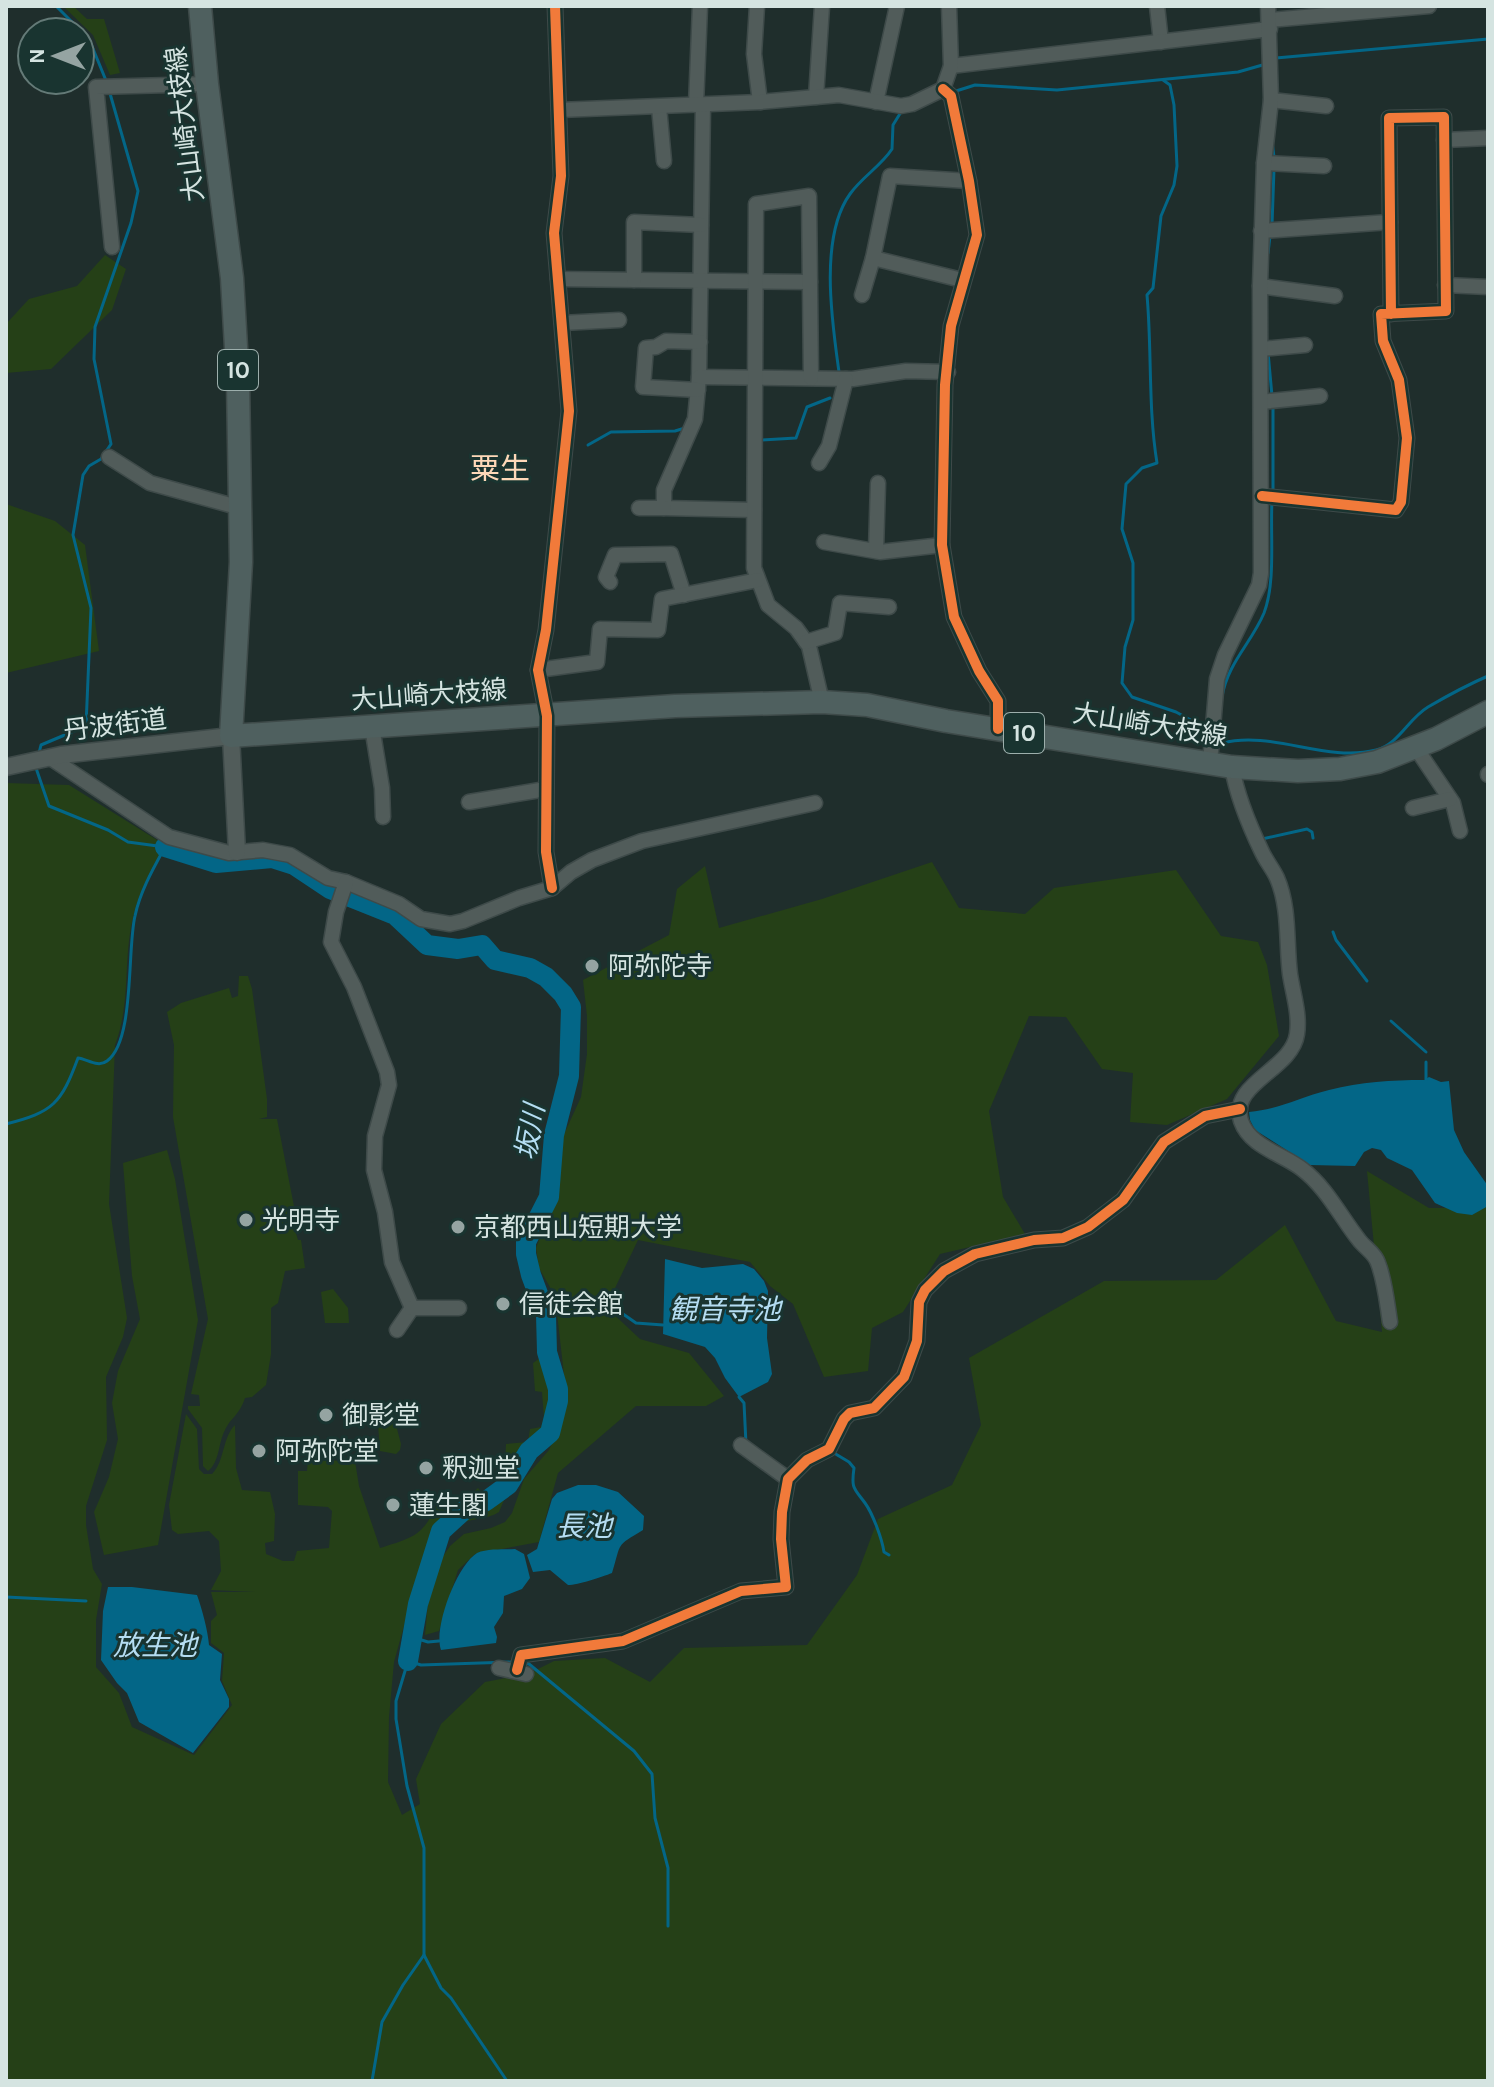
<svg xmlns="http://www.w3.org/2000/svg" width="1494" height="2087" font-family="Karla,'Noto Sans JP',sans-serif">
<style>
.green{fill:#254017}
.water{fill:#036687}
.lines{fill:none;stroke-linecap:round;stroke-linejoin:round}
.stream{stroke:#036687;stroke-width:3}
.river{stroke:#036687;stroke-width:20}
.minor-casing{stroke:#3e4a49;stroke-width:17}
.tertiary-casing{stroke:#3e4a49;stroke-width:19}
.primary-casing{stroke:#3e4a49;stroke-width:25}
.minor{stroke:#515c5a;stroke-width:14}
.tertiary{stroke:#515c5a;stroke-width:16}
.primary{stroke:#4f605f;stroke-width:22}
.cycleway-casing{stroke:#193430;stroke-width:15}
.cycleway{stroke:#f17a3a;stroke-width:10}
.poi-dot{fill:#95a4a2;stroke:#193430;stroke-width:3}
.labels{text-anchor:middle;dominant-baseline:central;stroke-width:6;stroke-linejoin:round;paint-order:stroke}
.shield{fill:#193430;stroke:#9dafac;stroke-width:2}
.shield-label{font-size:24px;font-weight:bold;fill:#d5e4e1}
.street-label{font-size:26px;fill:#d5e4e1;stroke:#193430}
.poi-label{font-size:26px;fill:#d5e4e1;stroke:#193430;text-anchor:start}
.water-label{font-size:28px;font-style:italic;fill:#b4ddf2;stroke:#193430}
.quarter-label{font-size:30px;fill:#fdd8b8;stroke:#193430}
</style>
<rect width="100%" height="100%" fill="#1f2e2c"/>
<g class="green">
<polygon points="63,6 73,6 87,19 104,19 120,73 110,75 93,35"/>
<polygon points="105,255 126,269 112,310 51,369 6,373 6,324 29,299 77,286"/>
<polygon points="6,504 55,521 85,545 99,651 6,673"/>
<path d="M6 783 69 785 165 845C152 867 140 890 134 914 122 959 132 1000 115 1045L109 1204 127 1318 123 1337 106 1377 107 1440 86 1506V1525L93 1569 102 1584 96 1620V1667L119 1693 132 1727 194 1755 232 1705 222 1681 224 1653 211 1643V1621L217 1615 211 1592H255L211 1590 221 1571 219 1541 209 1531 178 1534 172 1530 169 1505 186 1414 197 1429 199 1469 204 1474H212C225 1461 222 1438 235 1425L236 1468 242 1490 270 1492 275 1514 274 1541 265 1543 266 1554 283 1561H294L297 1551 329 1548 332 1511 328 1507 298 1505V1471H307L308 1460 355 1461 359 1486 380 1548C416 1537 424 1535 440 1498L468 1497 478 1488 485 1496 504 1485 506 1444 528 1442 530 1429 541 1427 544 1418 542 1392 535 1391 533 1363 543 1356 553 1389 550 1417 541 1443 515 1474 499 1512C490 1518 479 1518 468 1521 431 1531 426 1564 418 1596L412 1597 394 1662 389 1717 388 1782 402 1815 420 1804 416 1779 441 1724 485 1682 528 1674 554 1661 605 1658 650 1682 684 1648 807 1645 857 1575 878 1519 952 1485 981 1425 969 1358 1104 1281 1216 1280 1285 1225 1336 1321 1382 1332 1367 1171 1429 1208H1482L1488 1200V2081H6Z"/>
<polygon points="932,862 959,908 1025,914 1054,888 1176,870 1221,936 1258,942 1267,965 1279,1036 1227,1099 1167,1125 1130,1122 1133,1073 1102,1069 1066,1017 1029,1016 989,1111 1003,1197 1025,1234 940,1254 903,1312 872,1328 868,1371 824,1377 793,1304 770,1286 750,1262 638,1240 606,1307 640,1339 689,1353 724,1396 706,1406 636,1406 558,1473 539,1542 475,1554 458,1570 439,1631 425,1635 428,1603 438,1564 450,1546 464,1534 491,1528 505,1522 512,1513 524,1479 549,1450 560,1425 566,1392 555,1296 539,1268 536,1248 556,1196 560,1143 581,1097 587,1054 587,1016 583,980 669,935 677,889 705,866 719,928 822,899"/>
<path d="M239 976H248L252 989 267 1099V1117L259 1119H277L299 1232 296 1233 298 1240H301L305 1268 285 1271 278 1303 271 1308V1354L266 1385 252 1397 245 1398C239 1416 231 1417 225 1430 218 1443 220 1462 208 1471L203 1466 202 1428 188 1409V1406H200L199 1395 191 1394 208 1319 173 1117 174 1045 167 1012 181 1003 229 988 232 998 238 996Z"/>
<polygon points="167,1150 175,1179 198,1320 158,1545 104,1555 94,1512 109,1477 118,1439 112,1403 118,1371 140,1319 132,1276 123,1163"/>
<polygon points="333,1289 348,1308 349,1323 325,1323 321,1292"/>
<polygon points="389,1405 392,1410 401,1444 400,1450 396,1454 380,1451 377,1411 380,1406"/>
</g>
<g class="water">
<path d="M1429 1077 1441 1082 1449 1081 1454 1130 1464 1152 1488 1186V1206L1472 1215 1457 1213 1435 1203 1412 1170 1387 1158 1381 1150 1372 1148 1364 1152 1355 1166 1310 1165 1255 1130 1250 1120 1249 1112C1282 1109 1299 1097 1329 1090 1361 1082 1391 1080 1424 1080Z"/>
<polygon points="665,1259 702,1268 743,1264 754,1269 764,1281 768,1291 767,1338 772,1374 768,1382 739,1397 725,1378 715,1358 705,1347 663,1334"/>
<path d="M578 1485H596L618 1492 644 1516 643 1530C615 1547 622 1541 612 1573 602 1577 578 1585 568 1585L550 1570 533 1572 527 1555 537 1549 552 1499 557 1493Z"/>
<path d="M515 1549 524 1554 530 1578 522 1589 504 1596 503 1613 494 1627 497 1637 496 1643 441 1650C433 1628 457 1565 477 1553 488 1548 504 1550 515 1549Z"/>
<path d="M108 1587H132L197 1595C202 1609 208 1631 209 1645L222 1654 220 1680 229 1699V1707L193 1753 139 1722 127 1693 117 1683 101 1660 103 1611Z"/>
</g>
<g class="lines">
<g class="stream">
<polyline points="56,6 89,39 107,83"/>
<polyline points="1276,58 1488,39"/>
<path d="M1163 80 1170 85 1174 105 1177 166 1174 185 1161 216 1153 288 1147 295C1152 351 1148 408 1157 463L1142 468 1126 484 1122 529 1133 563V620L1125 647 1122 683 1132 697 1176 712 1209 730"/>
<polyline points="953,92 975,85 1057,90 1238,72 1266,64"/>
<polyline points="1272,141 1274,157"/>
<polyline points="1272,225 1274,169"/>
<polyline points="1268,253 1270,236"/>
<polyline points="1268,352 1272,396"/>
<path d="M839 372C832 322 819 237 850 194 862 177 881 166 892 149L893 125 901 112"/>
<polyline points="1273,404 1273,492"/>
<polyline points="760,440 796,438 807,407 830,398"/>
<polyline points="588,445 611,432 675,431 685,428"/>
<path d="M1222 697C1227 664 1252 642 1264 613 1276 582 1270 534 1272 500"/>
<path d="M1220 724 1222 743C1273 730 1325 763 1376 750 1399 744 1408 719 1428 707 1447 696 1467 685 1488 676"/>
<polyline points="39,753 41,745 86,726 91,608 73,535 83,475 89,466 101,459 111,444 94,359 95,327 131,223 138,191 109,90"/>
<polyline points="1262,839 1307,829 1312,832 1313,838"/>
<polyline points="1333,932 1336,940 1367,981"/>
<polyline points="1391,1021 1426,1052"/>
<polyline points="1426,1062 1426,1079"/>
<path d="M6 1124C53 1112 61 1104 78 1058 87 1059 98 1068 107 1061 135 1041 127 948 135 916 140 892 153 869 165 847L128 842 108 830 49 806 36 768"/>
<polyline points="542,1302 613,1307 636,1323 663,1325"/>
<polyline points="739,1397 744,1403 746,1444"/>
<path d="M834 1453 849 1462 854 1468C851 1489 854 1488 865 1503 873 1514 882 1539 884 1552L889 1555"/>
<polyline points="6,1597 86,1601"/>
<polyline points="412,1637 428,1642 439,1641"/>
<polyline points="524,1663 529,1664 634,1751 652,1774 655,1818 668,1868 668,1926"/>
<polyline points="372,2081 382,2022 403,1985 424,1955"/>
<polyline points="507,2081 451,1998 441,1988 424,1955 424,1848 407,1786 396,1719 396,1701 408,1661 421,1665 512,1662"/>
</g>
<polyline class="river" points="165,847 216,863 272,858 294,865 330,889 395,915 427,945 458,949 482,945 495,960 530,968 546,977 563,994 571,1007 569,1076 554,1135 549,1197 526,1242 526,1254 531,1275 546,1315 547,1352 558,1389 558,1401 550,1433 529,1451 508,1485 486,1501 463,1511 441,1531 418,1604 408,1661"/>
<g class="minor-casing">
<g id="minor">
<polyline points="757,6 754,54 760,102"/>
<polyline points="1157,6 1161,42"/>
<polyline points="1269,20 1429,6"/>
<polyline points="951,66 1270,29"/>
<polyline points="943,89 951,96 969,181 977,235 951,326 945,385 942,545 954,617 979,671 998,701 998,729"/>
<polyline points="816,97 822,6"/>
<polyline points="1271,100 1326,106"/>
<polyline points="876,102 897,6"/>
<polyline points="696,105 700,6"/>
<polyline points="703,105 699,377 695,419 664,490 664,508 754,510"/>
<polyline points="659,107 664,161"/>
<polyline points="559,110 760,102 839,95 901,106 912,104 943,89 951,66 949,6"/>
<polyline points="1444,140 1488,138"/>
<polyline points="1264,163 1324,166"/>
<polyline points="1261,231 1390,222"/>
<polyline points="112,247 96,87 207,84"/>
<polyline points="873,258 962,280"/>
<polyline points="558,279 810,282"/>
<polyline points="634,280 634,222 701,225"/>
<polyline points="1445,285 1488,287"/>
<polyline points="1260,286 1335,296"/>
<polyline points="862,295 873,258 890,176 969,181"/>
<polyline points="562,323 619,320"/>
<polyline points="1261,349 1305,345"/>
<polyline points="699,377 853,379 906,371 948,372"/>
<polyline points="811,378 809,196 756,204 754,568 768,605 796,628 809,646 822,702"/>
<polyline points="698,390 643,387 646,348 656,347 666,341 700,342"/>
<polyline points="1261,402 1320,396"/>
<polyline points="109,457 150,483 241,508"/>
<polyline points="819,463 829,446 846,379"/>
<polyline points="1262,496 1396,510 1401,502 1407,438 1399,380 1383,341 1381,314 1446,311 1444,117 1389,118 1391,314"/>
<polyline points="639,508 664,508"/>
<polyline points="824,542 880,552 942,545"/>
<polyline points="876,551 878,483"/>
<polyline points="610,582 606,577 615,555 671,554 684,595"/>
<polyline points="806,642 835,633 840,603 889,607"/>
<polyline points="538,670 597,662 600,629 658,630 662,599 758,580"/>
<polyline points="372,727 382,788 383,817"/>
<polyline points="1416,748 1453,803 1460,831"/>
<polyline points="49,757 169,837 229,853 263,850 290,855 328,878 346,882 399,904 421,919 450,924 463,921 519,898 552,888 571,872 592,860 642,841 815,803"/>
<polyline points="1210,763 1217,679 1225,655 1259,585 1261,573 1260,286 1264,163 1271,100 1268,6"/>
<path d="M1232 767C1237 797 1249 825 1262 852 1266 861 1273 869 1277 878 1290 908 1286 943 1290 974 1293 994 1300 1014 1297 1034 1292 1070 1229 1083 1241 1121 1250 1147 1283 1154 1302 1169 1327 1188 1340 1216 1359 1240 1365 1248 1375 1253 1378 1263 1385 1281 1387 1303 1390 1322"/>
<polyline points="1488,775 1488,774"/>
<polyline points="469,802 546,789"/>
<polyline points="1413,808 1450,799"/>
<polyline points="346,882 336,912 331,942 354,987 387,1072 389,1085 375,1136 374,1170 385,1212 392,1262 412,1308 397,1330"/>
<polyline points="552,888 546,852 547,716 538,670 546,630 569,411 554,233 561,176 555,6"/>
<polyline points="412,1308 459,1308"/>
<polyline points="741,1445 788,1479"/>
<polyline points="499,1668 526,1674"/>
<polyline points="517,1670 521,1655 623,1641 741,1591 786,1587 781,1539 782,1512 788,1479 807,1460 829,1449 844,1419 850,1413 874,1408 904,1377 917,1341 919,1302 925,1290 944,1271 975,1254 1034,1240 1063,1238 1088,1227 1123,1200 1164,1142 1205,1116 1240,1109"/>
</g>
</g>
<g class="tertiary-casing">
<polyline id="tertiary" points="6,767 61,755 231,736 237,852"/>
</g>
<g class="primary-casing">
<polyline id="primary" points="200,6 207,84 232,278 238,382 241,562 231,736 675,706 822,702 867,705 946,721 1232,767 1298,771 1340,769 1377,762 1436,739 1488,712"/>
</g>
<use href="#minor" class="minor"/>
<use href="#tertiary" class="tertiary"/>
<use href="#primary" class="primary"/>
<g class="cycleway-casing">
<g id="cycleway">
<polyline points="943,89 951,96 969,181 977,235 951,326 945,385 942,545 954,617 979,671 998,701 998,729"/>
<polyline points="1262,496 1396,510 1401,502 1407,438 1399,380 1383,341 1381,314 1446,311 1444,117 1389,118 1391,314"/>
<polyline points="552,888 546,852 547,716 538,670 546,630 569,411 554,233 561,176 555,6"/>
<polyline points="517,1670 521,1655 623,1641 741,1591 786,1587 781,1539 782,1512 788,1479 807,1460 829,1449 844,1419 850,1413 874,1408 904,1377 917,1341 919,1302 925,1290 944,1271 975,1254 1034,1240 1063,1238 1088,1227 1123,1200 1164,1142 1205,1116 1240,1109"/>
</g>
</g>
<use href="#cycleway" class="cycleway"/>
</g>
<g class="poi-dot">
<circle cx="592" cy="966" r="8"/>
<circle cx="246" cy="1220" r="8"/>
<circle cx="458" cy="1227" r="8"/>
<circle cx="503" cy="1304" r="8"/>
<circle cx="326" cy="1415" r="8"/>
<circle cx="259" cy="1451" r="8"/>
<circle cx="426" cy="1468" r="8"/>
<circle cx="393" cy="1505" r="8"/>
</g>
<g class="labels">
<g class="shield">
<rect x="218" y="350" width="40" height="40" rx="6"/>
<rect x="1004" y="713" width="40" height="40" rx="6"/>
</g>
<g class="shield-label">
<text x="238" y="370">10</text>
<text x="1024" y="733">10</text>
</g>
<g class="street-label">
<text transform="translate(185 124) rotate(-97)">大山崎大枝線</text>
<text transform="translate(429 695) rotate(-4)">大山崎大枝線</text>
<text transform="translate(115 725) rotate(-7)">丹波街道</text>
<text transform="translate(1150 725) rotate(9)">大山崎大枝線</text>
</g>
<g class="poi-label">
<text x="608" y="966">阿弥陀寺</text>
<text x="262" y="1220">光明寺</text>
<text x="474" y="1227">京都西山短期大学</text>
<text x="519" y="1304">信徒会館</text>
<text x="342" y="1415">御影堂</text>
<text x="275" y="1451">阿弥陀堂</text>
<text x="442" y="1468">釈迦堂</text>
<text x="409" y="1505">蓮生閣</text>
</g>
<g class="water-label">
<text transform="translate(530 1132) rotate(-80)">坂川</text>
<text x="725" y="1309">観音寺池</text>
<text x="584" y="1526">長池</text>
<text x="155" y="1645">放生池</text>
</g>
<g class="quarter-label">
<text x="500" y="469">粟生</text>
</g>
</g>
<rect width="1494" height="2087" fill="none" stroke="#d5e4e1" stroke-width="16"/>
<g transform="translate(56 56) rotate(270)"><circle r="38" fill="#193430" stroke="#647a77" stroke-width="2"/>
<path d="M0-6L14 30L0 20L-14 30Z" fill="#95a4a2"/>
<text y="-12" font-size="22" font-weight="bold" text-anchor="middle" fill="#d5e4e1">N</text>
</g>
</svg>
